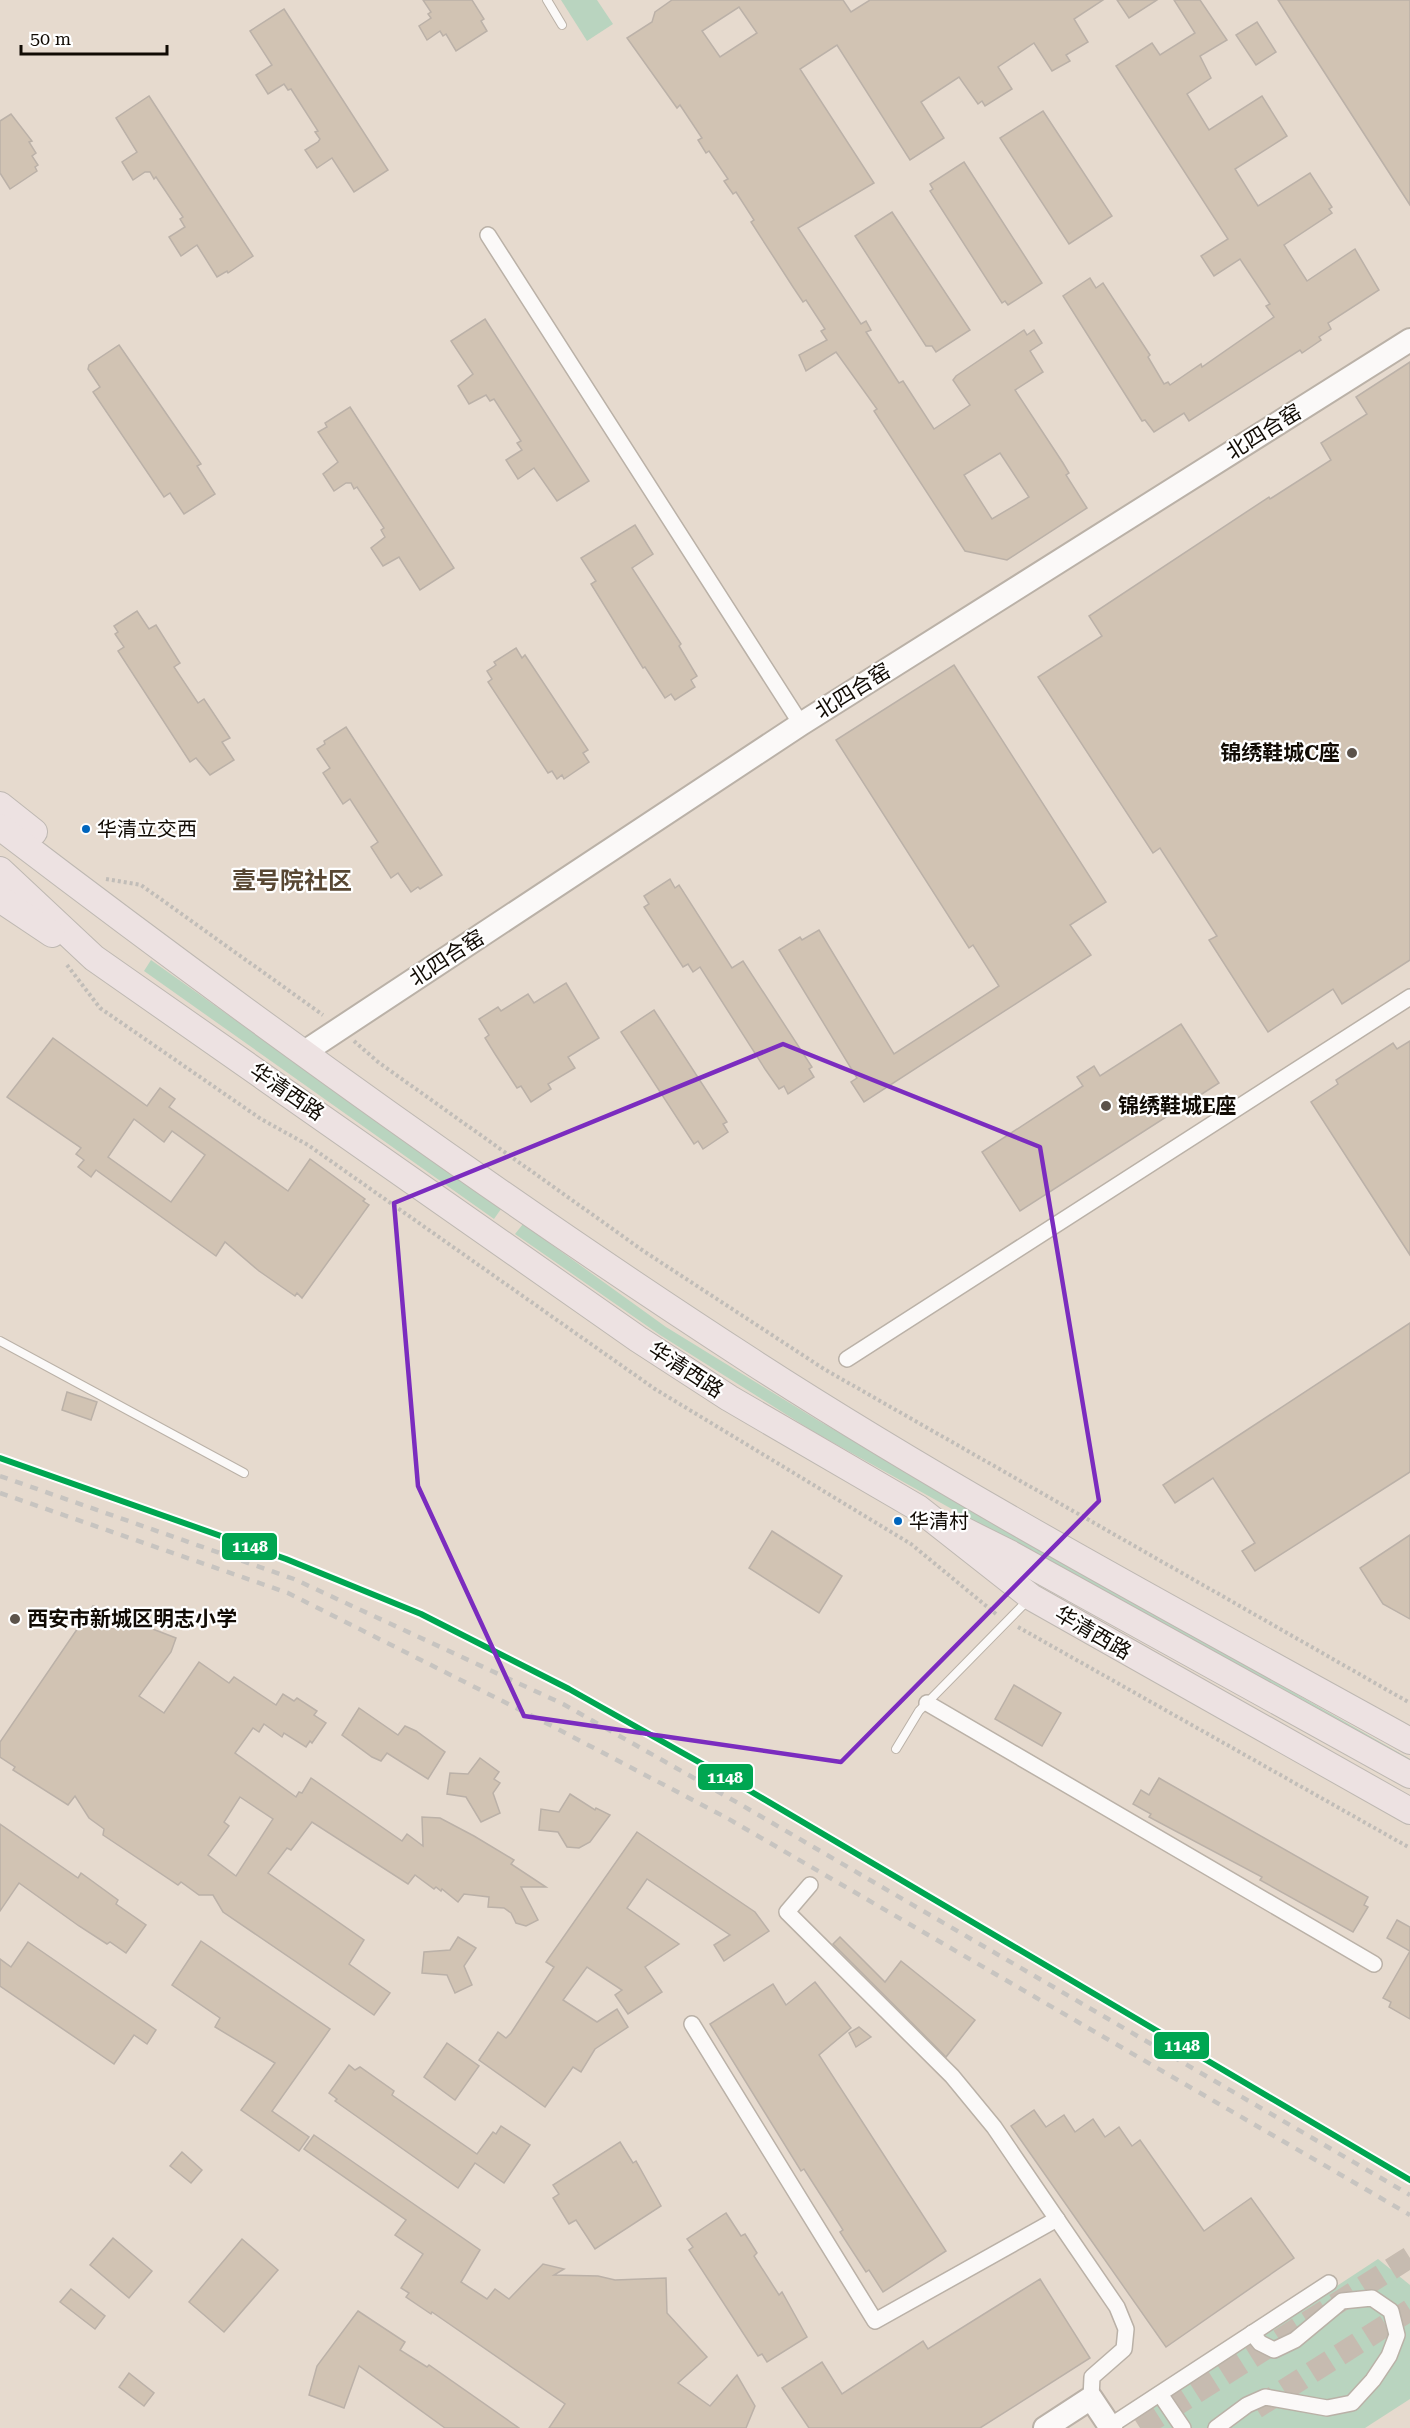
<svg xmlns="http://www.w3.org/2000/svg" width="1410" height="2428" font-family="'Roboto Serif','Noto Sans SC',serif">
<style>
.green{fill:#b9d4bf}
.building{fill:#d1c3b3;stroke:#bbb1a8;stroke-width:1.5;fill-rule:evenodd}
.lines{fill:none;stroke-linecap:round;stroke-linejoin:round}
.secondary-tunnel{stroke:#c6bbb0;stroke-width:22;stroke-dasharray:22 11;stroke-linecap:butt}
.lane-casing{stroke:#bab1a7;stroke-width:10}
.street-casing{stroke:#bab1a7;stroke-width:18}
.secondary-casing{stroke:#bab1a7;stroke-width:26}
.primary-casing{stroke:#beb8b2;stroke-width:28}
.path{stroke:#c1bdb8;stroke-width:4;stroke-dasharray:3 3;stroke-linecap:butt}
.lane{stroke:#fbf9f8;stroke-width:8}
.street{stroke:#fbf9f8;stroke-width:15}
.secondary{stroke:#fbf9f8;stroke-width:22}
.primary{stroke:#ede2e2;stroke-width:26}
.rail{stroke:#c7c4c0;stroke-width:4.5;stroke-dasharray:8 8;stroke-linecap:butt}
.rail-1-casing{stroke:#fff;stroke-width:10}
.rail-1{stroke:#00a651;stroke-width:6}
.marked{fill:none;stroke:#7b2cbf;stroke-width:4.5;stroke-linejoin:round}
.poi-dot{fill:#5c534b;stroke:#fff;stroke-width:2}
.bus-dot{fill:#0065bd;stroke:#fff;stroke-width:2}
.labels{text-anchor:middle;dominant-baseline:central;stroke-width:4.5;stroke-linejoin:round;paint-order:stroke}
.bus-label{font-size:20px;fill:#110b04;stroke:#fff;text-anchor:start}
.street-label{font-size:21px;fill:#110b04;stroke:#fff}
.poi-label{font-size:21px;font-weight:bold;fill:#110b04;stroke:#fff;text-anchor:start}
.quarter-label{font-size:24px;font-weight:bold;fill:#584733;stroke:#fff}
.line-badge{stroke:#fff;stroke-width:2}
.badge-label{font-size:16px;text-anchor:middle;font-weight:bold;fill:#fff}
</style>
<rect width="100%" height="100%" fill="#e6dace"/>
<g class="green">
<polygon points="561,0 597,0 613,24 587,41"/>
<polygon points="151,960 501,1209 494,1219 144,971"/>
<polygon points="523,1224 666,1327 819,1421 1410,1759 1410,1765 814,1432 660,1335 515,1234"/>
<polygon points="1378,2259 1410,2285 1410,2399 1365,2428 1144,2428 1137,2417"/>
</g>
<g class="building">
<polygon points="423,0 472,0 484,19 481,21 487,31 456,51 446,34 443,36 440,31 427,40 419,26 431,18 428,14 431,12"/>
<path d="M672 0H843L851 12 870 0H1103L1074 19 1088 42 1066 55 1070 61 1052 71 1034 43 998 67 1012 89 985 106 982 101 978 104 959 77 921 102 944 138 910 160 837 45 800 69 874 183 798 228 861 324 866 321 871 330 866 332 899 383 903 381 934 429 970 405 953 380 956 376 1024 330 1027 335 1034 330 1042 343 1030 351 1043 372 1015 390 1063 463 1069 473 1066 475 1087 508 1007 560 965 551 874 411 877 409 836 352 806 371 799 355 827 340 821 331 825 329 806 300 803 302 793 287 751 222 754 220 736 192 733 194 724 181 728 179 709 151 706 153 698 140 702 138 680 105 677 108 627 38 652 22 655 12ZM739 7 757 33 720 57 702 31ZM1000 453 1029 497 992 519 964 475Z"/>
<polygon points="1117,0 1157,0 1129,18"/>
<polygon points="1174,0 1200,0 1227,40 1200,56 1211,78 1187,94 1209,130 1262,96 1287,136 1235,169 1258,206 1310,173 1332,207 1329,209 1332,213 1284,245 1307,281 1355,249 1379,290 1328,323 1331,329 1319,337 1321,340 1302,353 1300,350 1189,421 1184,413 1154,432 1145,420 1142,421 1063,296 1090,278 1096,288 1103,283 1150,355 1148,357 1164,384 1168,382 1170,385 1201,364 1202,367 1274,317 1266,306 1270,304 1240,259 1214,276 1201,256 1228,239 1116,66 1152,43 1160,55 1195,33"/>
<polygon points="1278,0 1410,0 1410,205 1290,19"/>
<polygon points="284,9 388,170 354,192 332,158 317,168 305,150 318,142 320,139 315,132 318,131 291,89 288,90 284,84 268,94 256,75 272,65 250,31"/>
<polygon points="1257,22 1276,52 1256,65 1236,35"/>
<polygon points="149,96 253,256 228,273 227,271 217,277 197,245 181,256 169,237 185,227 180,219 183,217 156,177 154,179 150,172 145,172 133,180 122,162 137,152 116,118"/>
<polygon points="1043,111 1112,216 1069,244 1000,138"/>
<polygon points="11,114 32,141 29,142 36,153 32,156 38,165 35,167 37,171 10,189 0,173 0,121"/>
<polygon points="964,162 1042,283 1008,305 1005,301 1002,303 930,191 933,189 930,184"/>
<polygon points="892,212 970,330 936,352 932,346 926,346 855,236"/>
<polygon points="485,319 589,481 557,501 534,468 518,479 506,460 522,450 517,443 521,441 494,399 490,401 486,395 469,404 458,386 473,374 451,341"/>
<polygon points="119,345 201,464 197,466 215,494 184,514 170,493 164,497 93,392 100,387 88,369 89,365"/>
<polygon points="1410,362 1410,960 1342,1004 1333,989 1268,1032 1209,940 1217,936 1160,848 1153,853 1038,677 1102,636 1089,616 1269,497 1270,499 1331,460 1321,443 1367,414 1356,397"/>
<polygon points="350,407 454,568 420,590 399,557 383,566 371,548 385,537 381,530 384,528 357,487 354,489 351,483 346,483 334,491 323,474 338,462 318,432 327,427 325,423"/>
<polygon points="635,525 653,554 632,568 681,644 679,646 697,676 691,680 695,687 675,700 671,694 665,698 645,667 643,668 591,584 596,581 581,558"/>
<polygon points="137,611 149,629 156,625 180,663 174,667 198,703 204,699 230,738 222,742 234,760 210,775 196,758 190,762 118,651 124,647 115,634 118,632 114,626"/>
<polygon points="516,648 522,658 525,655 588,750 583,753 589,762 564,779 562,775 557,779 552,771 548,773 488,682 492,679 487,671 496,665 494,662"/>
<polygon points="954,665 1106,902 1070,925 1091,955 864,1102 851,1082 857,1078 779,950 800,937 802,940 819,930 894,1054 999,986 973,945 969,948 836,740"/>
<polygon points="346,727 442,875 420,889 418,887 411,892 398,873 391,878 371,847 378,842 350,799 343,804 323,773 330,768 317,749 325,744 324,741"/>
<polygon points="670,879 675,888 679,885 732,968 743,961 812,1067 809,1069 814,1077 788,1094 784,1086 779,1089 765,1069 700,967 693,972 688,964 683,967 644,907 649,904 644,896"/>
<polygon points="566,983 599,1038 568,1057 575,1068 548,1084 551,1089 531,1102 521,1086 517,1088 495,1054 485,1038 489,1035 479,1019 498,1007 501,1011 528,994 534,1003"/>
<polygon points="654,1010 727,1122 723,1124 728,1132 703,1149 698,1141 694,1144 621,1032"/>
<polygon points="1181,1024 1219,1083 1020,1211 982,1152 1083,1086 1077,1077 1094,1066 1100,1076"/>
<path d="M53 1038 147 1106 160 1088 175 1099 169 1107 288 1191 310 1159 365 1199 363 1201 369 1205 302 1298 297 1293 295 1296 259 1271 225 1242 216 1256 96 1170 91 1177 78 1167 84 1160 76 1154 81 1148 7 1097ZM134 1119 164 1142 172 1131 205 1155 171 1202 108 1157Z"/>
<polygon points="1410,1041 1410,1255 1311,1102 1338,1084 1336,1080 1393,1043 1397,1049"/>
<polygon points="1410,1323 1410,1472 1255,1571 1242,1551 1255,1543 1213,1478 1175,1503 1163,1485"/>
<polygon points="67,1392 97,1402 91,1420 62,1410"/>
<polygon points="772,1531 842,1576 819,1613 749,1568"/>
<polygon points="1410,1535 1410,1619 1383,1604 1360,1568"/>
<path d="M93 1606 176 1638 171 1652 139 1696 164 1713 199 1662 229 1683 234 1677 276 1705 283 1694 294 1701 297 1698 317 1711 314 1715 326 1723 312 1743 310 1741 306 1747 284 1733 282 1737 264 1724 259 1732 253 1728 235 1753 296 1797 299 1792 302 1793 311 1778 402 1841 407 1834 423 1846 422 1817 440 1818 474 1836 514 1860 511 1864 546 1887H521L538 1920 526 1926 516 1923 511 1913 504 1908 488 1907 489 1897 464 1894 458 1902 442 1889 441 1891 436 1887 434 1889 415 1875 408 1884 312 1822 291 1850 287 1848 268 1873 364 1940 349 1964 390 1993 374 2015 223 1912 213 1895H199L181 1882 178 1885 103 1835 104 1829 89 1818 75 1796 68 1805 13 1770 15 1767 0 1757V1742ZM240 1797 273 1819 236 1876 208 1855 229 1826 224 1822Z"/>
<polygon points="1014,1685 1061,1713 1042,1746 995,1719"/>
<polygon points="359,1708 398,1735 405,1726 416,1731 445,1752 428,1779 387,1753 381,1761 372,1757 342,1735"/>
<polygon points="480,1758 499,1772 494,1779 500,1783 493,1793 500,1813 481,1822 466,1797 447,1794 450,1773 468,1774"/>
<polygon points="1159,1778 1368,1897 1364,1905 1368,1907 1353,1932 1260,1880 1262,1877 1149,1817 1151,1814 1133,1804 1141,1790 1149,1795"/>
<polygon points="570,1794 595,1810 596,1808 610,1815 590,1842 579,1848 567,1847 558,1832 539,1830 541,1809 559,1812"/>
<polygon points="0,1824 78,1878 81,1873 118,1900 116,1904 146,1925 126,1953 110,1942 107,1944 79,1926 19,1883 0,1911"/>
<polygon points="637,1832 755,1912 769,1931 724,1961 714,1945 730,1935 647,1879 627,1908 679,1944 645,1967 662,1992 628,2014 615,1995 622,1990 587,1967 563,2000 597,2022 617,2009 628,2027 595,2049 581,2072 573,2067 545,2107 479,2060 498,2032 506,2038 511,2033 554,1967 546,1962"/>
<polygon points="1397,1920 1410,1927 1410,2019 1389,2007 1391,2002 1383,1998 1410,1951 1387,1938"/>
<polygon points="458,1937 476,1948 464,1966 472,1985 455,1993 447,1975 422,1973 424,1952 450,1950"/>
<polygon points="840,1937 885,1982 901,1961 975,2020 946,2057 833,1944"/>
<polygon points="201,1941 330,2029 272,2111 309,2137 299,2151 241,2110 275,2063 215,2027 220,2018 172,1985"/>
<polygon points="28,1942 156,2030 147,2044 134,2035 114,2064 0,1986 0,1959 11,1967"/>
<polygon points="815,1982 851,2028 819,2055 946,2251 883,2292 869,2270 866,2272 840,2232 843,2230 829,2208 804,2169 801,2171 710,2024 773,1984 786,2005"/>
<polygon points="859,2027 871,2037 856,2047 849,2033"/>
<polygon points="447,2043 479,2066 455,2100 424,2077"/>
<polygon points="349,2065 355,2070 360,2067 394,2091 392,2095 477,2154 493,2132 496,2134 501,2126 530,2145 504,2183 475,2163 458,2188 335,2101 337,2099 329,2093"/>
<polygon points="1034,2110 1046,2127 1064,2115 1075,2132 1093,2119 1105,2137 1119,2127 1132,2146 1140,2140 1204,2231 1251,2198 1294,2258 1166,2347 1011,2126"/>
<polygon points="314,2135 480,2250 461,2282 487,2299 495,2289 509,2299 543,2264 564,2269 554,2275 598,2276 615,2280 666,2278 667,2313 707,2357 678,2383 710,2406 737,2375 755,2406 746,2428 549,2428 565,2404 432,2312 431,2314 406,2297 409,2293 401,2288 423,2254 395,2235 406,2220 304,2149"/>
<polygon points="620,2142 633,2163 636,2161 661,2206 595,2249 576,2220 569,2224 553,2198 559,2194 553,2185"/>
<polygon points="182,2152 202,2170 191,2183 170,2166"/>
<polygon points="726,2213 741,2236 745,2234 757,2253 754,2256 779,2295 782,2292 807,2337 767,2362 762,2354 758,2356 689,2250 693,2247 687,2239"/>
<polygon points="113,2238 152,2271 129,2298 90,2265"/>
<polygon points="242,2239 278,2270 224,2332 189,2302"/>
<polygon points="1040,2279 1090,2358 980,2428 809,2428 782,2388 822,2362 842,2394 923,2341 928,2349"/>
<polygon points="71,2289 105,2316 95,2329 60,2302"/>
<polygon points="358,2311 405,2342 400,2350 427,2367 429,2365 519,2428 445,2428 359,2366 344,2408 309,2395 317,2366"/>
<polygon points="129,2373 154,2393 144,2406 119,2387"/>
</g>
<g class="lines">
<g class="secondary-tunnel">
<polyline points="1256,2408 1410,2310"/>
<polyline points="1140,2428 1410,2257"/>
</g>
<g class="lane-casing">
<g id="lane">
<polyline points="547,0 562,25"/>
<polyline points="0,1341 244,1473"/>
<polyline points="896,1749 919,1711 1028,1600"/>
</g>
</g>
<g class="street-casing">
<g id="street">
<polyline points="488,235 801,724"/>
<polyline points="847,1359 1410,997"/>
<polyline points="927,1703 1374,1964"/>
<polyline points="810,1885 787,1912 952,2076 994,2127 1117,2307 1126,2329 1124,2349 1092,2377 1091,2398"/>
<polyline points="692,2024 875,2321 1057,2219"/>
<polyline points="1160,2394 1183,2428"/>
<polyline points="1110,2426 1329,2283"/>
<polyline points="1216,2428 1247,2405 1265,2397 1327,2408 1352,2403 1373,2380 1389,2356 1397,2335 1391,2311 1372,2298 1342,2301 1295,2340 1274,2350 1260,2343 1252,2333"/>
</g>
</g>
<g class="secondary-casing">
<g id="secondary">
<polyline points="303,1053 801,724 1410,340"/>
<polyline points="1045,2428 1091,2398 1111,2428"/>
</g>
</g>
<g class="primary-casing">
<g id="primary">
<polyline points="0,805 34,832"/>
<path d="M0 827C244 1013 493 1194 751 1361 964 1499 1188 1618 1410 1741"/>
<polyline points="0,870 94,958 638,1339 729,1398 918,1508 1031,1597 1410,1811"/>
<polyline points="0,899 52,934"/>
<polyline points="961,1529 1011,1554 1410,1775"/>
</g>
</g>
<g class="path">
<polyline points="106,879 141,885 323,1015"/>
<polyline points="67,965 100,1008 261,1119 308,1145 655,1389 911,1544 996,1614"/>
<polyline points="354,1041 378,1062 645,1252 824,1369 1410,1703"/>
<polyline points="1018,1627 1410,1848"/>
</g>
<use href="#lane" class="lane"/>
<use href="#street" class="street"/>
<use href="#secondary" class="secondary"/>
<use href="#primary" class="primary"/>
<g class="rail">
<polyline points="0,1476 294,1579 563,1704 738,1803 1410,2195"/>
<polyline points="0,1493 288,1593 552,1726 727,1818 1410,2215"/>
</g>
<g class="rail-1-casing">
<polyline id="rail-1" points="0,1458 286,1559 421,1614 569,1689 745,1788 1410,2180"/>
</g>
<use href="#rail-1" class="rail-1"/>
</g>
<path class="marked" d="M783 1044 1040 1147 1099 1501 841 1762 524 1716 418 1486 394 1203Z"/>
<g class="poi-dot">
<circle cx="1352" cy="753" r="6"/>
<circle cx="1106" cy="1106" r="6"/>
<circle cx="15" cy="1619" r="6"/>
</g>
<g class="bus-dot">
<circle cx="86" cy="829" r="5"/>
<circle cx="898" cy="1521" r="5"/>
</g>
<g class="labels">
<g class="bus-label">
<text x="97" y="829">华清立交西</text>
<text x="909" y="1521">华清村</text>
</g>
<g class="street-label">
<text transform="translate(1264 432) rotate(-32)">北四合窑</text>
<text transform="translate(853 691) rotate(-32)">北四合窑</text>
<text transform="translate(447 958) rotate(-33)">北四合窑</text>
<text transform="translate(287 1092) rotate(34)">华清西路</text>
<text transform="translate(686 1370) rotate(33)">华清西路</text>
<text transform="translate(1093 1633) rotate(30)">华清西路</text>
</g>
<g class="poi-label">
<text x="1340" y="753" text-anchor="end">锦绣鞋城C座</text>
<text x="1118" y="1106">锦绣鞋城E座</text>
<text x="27" y="1619">西安市新城区明志小学</text>
</g>
<g class="quarter-label">
<text x="292" y="881">壹号院社区</text>
</g>
</g>
<g class="line-badge">
<rect x="221" y="1532" width="57" height="29" rx="6" fill="#00a651"/>
<rect x="697" y="1763" width="57" height="28" rx="6" fill="#00a651"/>
<rect x="1153" y="2031" width="57" height="29" rx="6" fill="#00a651"/>
</g>
<g class="badge-label">
<text x="250" y="1552">1148</text>
<text x="725" y="1783">1148</text>
<text x="1182" y="2051">1148</text>
</g>
<path d="M21 45v9h146v-9" fill="none" stroke="#110b04" stroke-width="3"/>
<text x="30" y="45" font-size="18" fill="#110b04" stroke="#ffffff" stroke-width="4.5" paint-order="stroke">50 m</text>
</svg>
